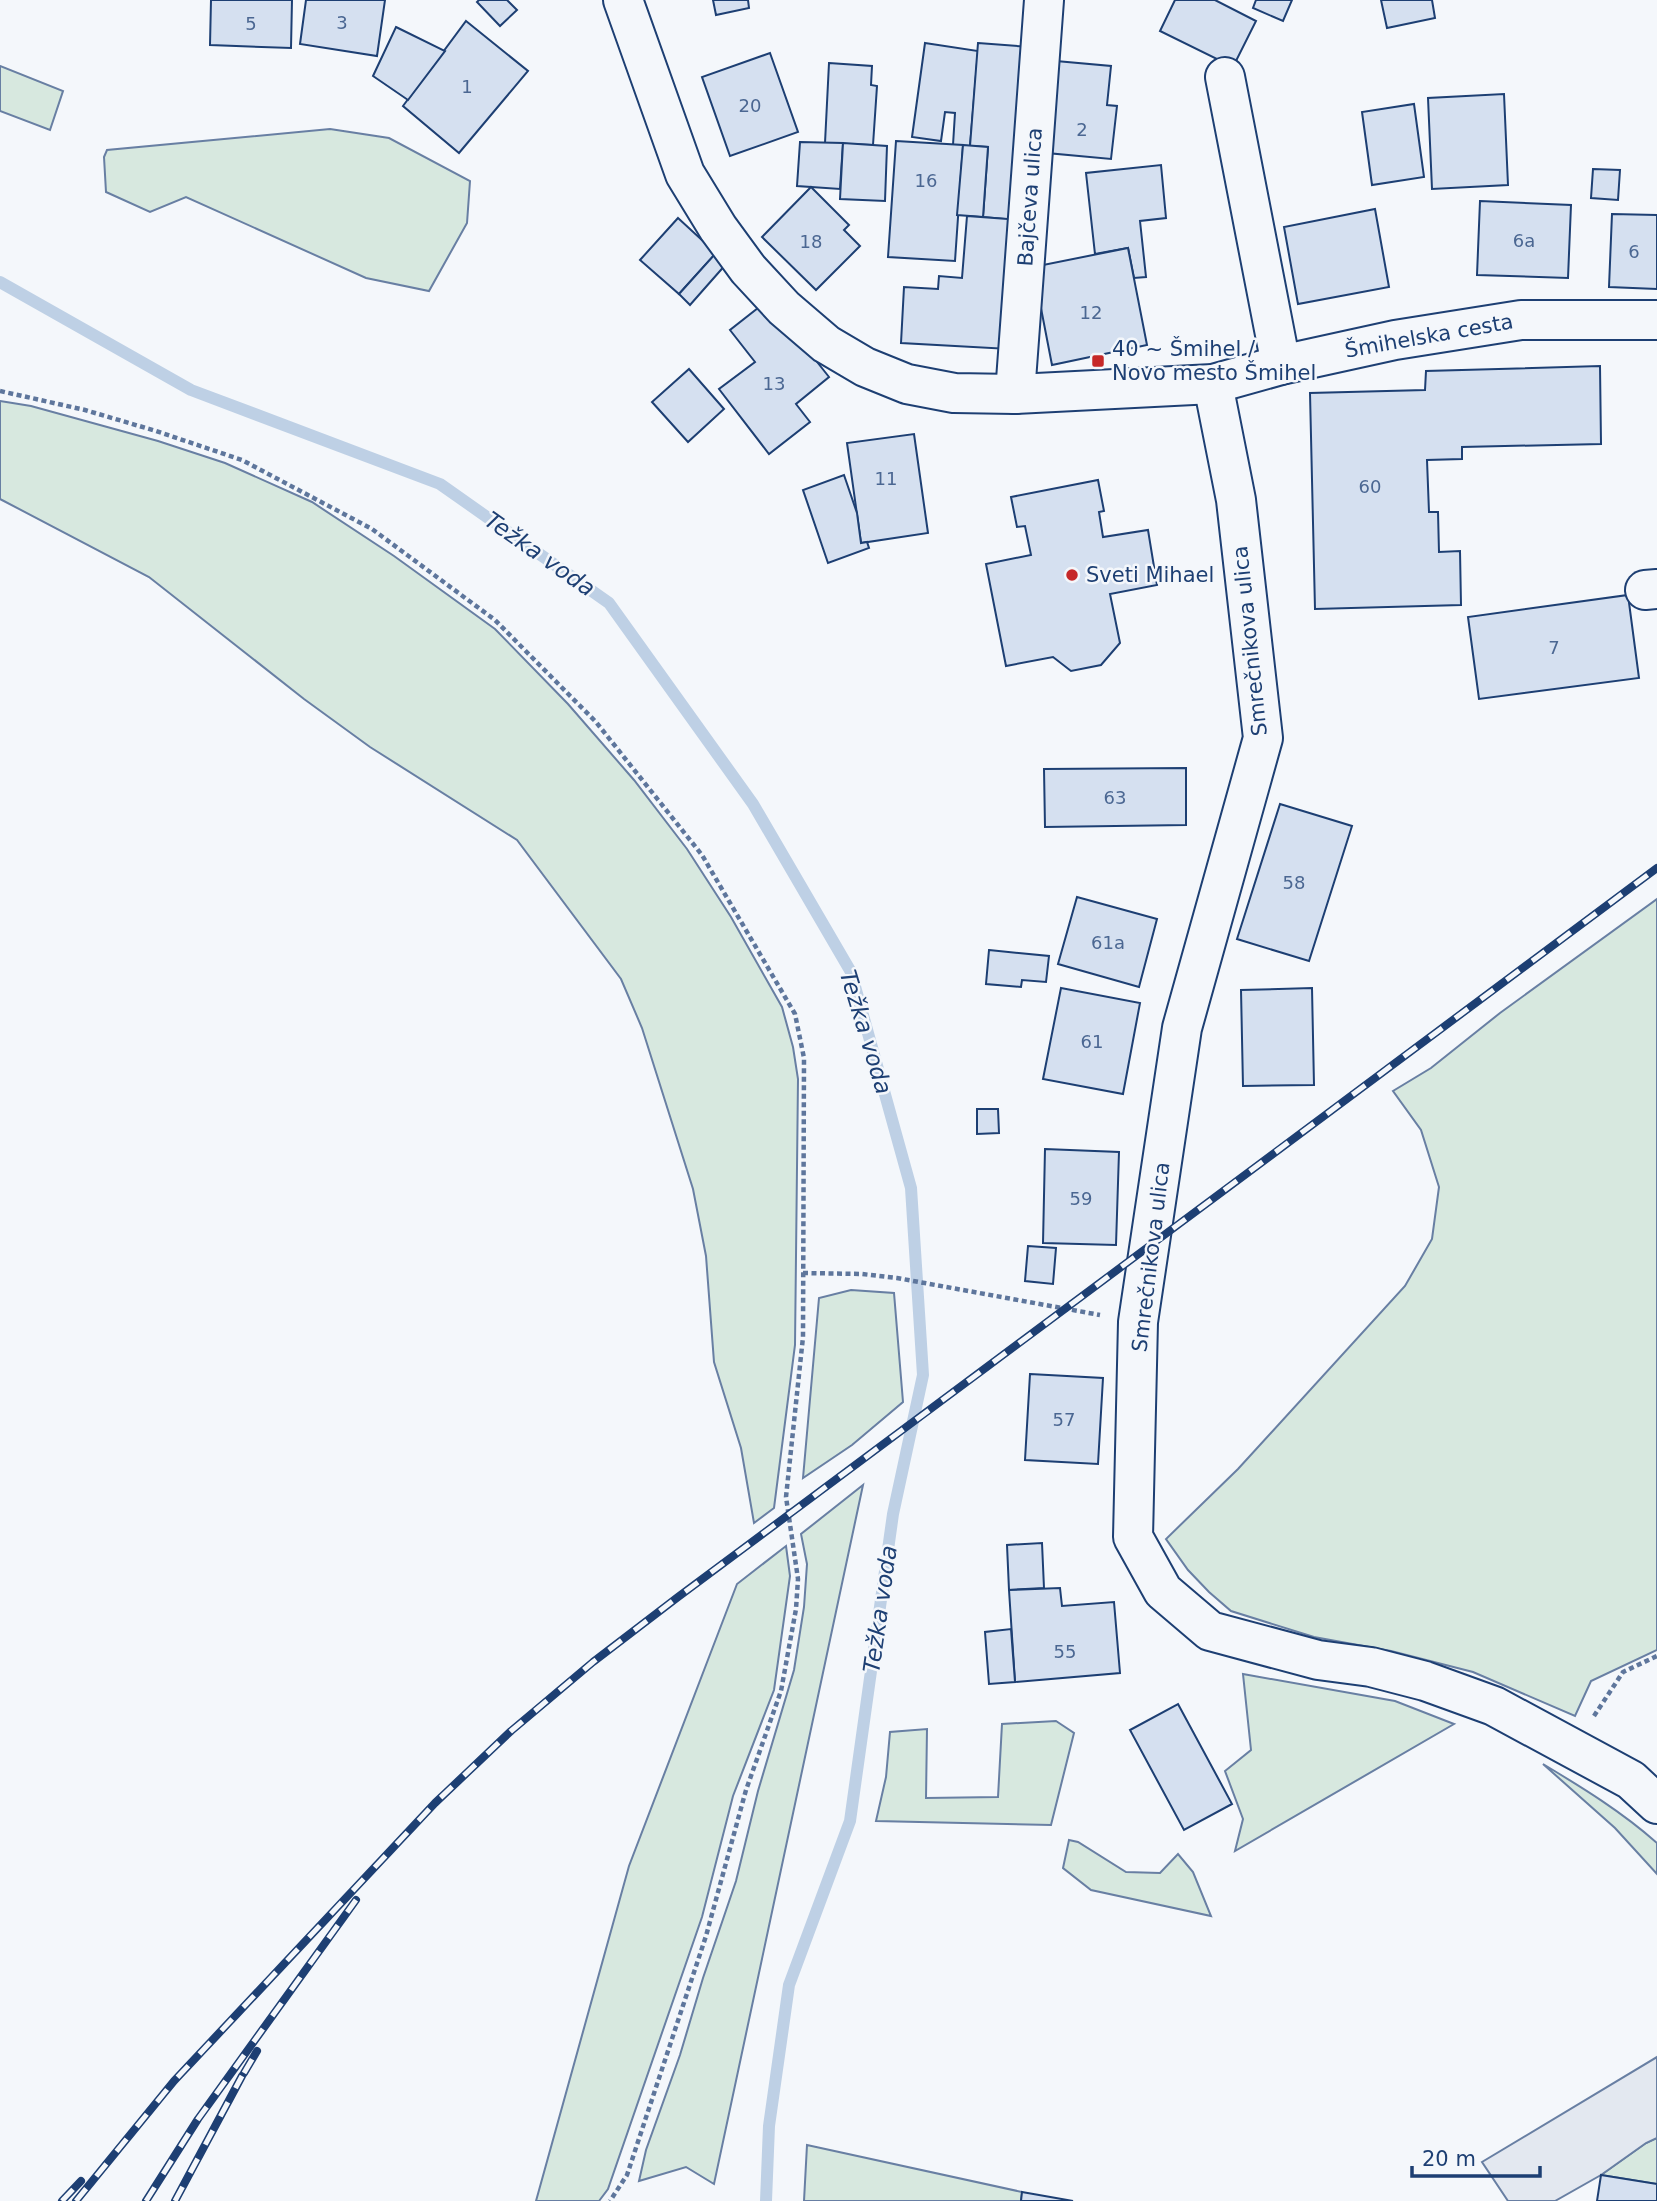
<svg xmlns="http://www.w3.org/2000/svg" width="1657" height="2201" font-family="'DejaVu Sans',sans-serif">
<style>
.green{fill:#d7e8df;stroke:#687fa3;stroke-width:2}
.parking{fill:#e3e8f0;stroke:#687fa3;stroke-width:2}
.lines{fill:none;stroke-linecap:round;stroke-linejoin:round}
.stream{stroke:#bed0e5;stroke-width:12}
.building{fill:#d5e0f0;stroke:#1d3f73;stroke-width:2}
.minor-casing{stroke:#1d3f73;stroke-width:42}
.path{stroke:#5e769c;stroke-width:4.5;stroke-dasharray:5 3.5;stroke-linecap:butt}
.minor{stroke:#f4f7fb;stroke-width:38}
.rail-casing{stroke:#1d3f73;stroke-width:8}
.rail{stroke:#f4f7fb;stroke-width:5;stroke-dasharray:16;stroke-linecap:butt}
.poi-dot{fill:#c62828;stroke:#f4f7fb;stroke-width:2.5}
.labels{text-anchor:middle;dominant-baseline:central;stroke-width:5;stroke-linejoin:round;paint-order:stroke}
.number-label{font-size:18px;fill:#4b6792}
.street-label{font-size:21px;fill:#1d3f73;stroke:#f4f7fb}
.poi-label{font-size:21px;fill:#1d3f73;stroke:#f4f7fb;text-anchor:start}
.water-label{font-size:23px;font-style:italic;fill:#1d3f73;stroke:#f4f7fb}
</style>
<rect width="100%" height="100%" fill="#f4f7fb"/>
<g class="green">
<polygon points="0,66 63,91 50,130 0,111"/>
<polygon points="330,129 389,138 470,181 467,223 429,291 366,278 186,197 150,212 106,192 104,157 107,150"/>
<polygon points="0,401 31,406 158,441 225,463 312,502 394,556 495,629 568,704 634,780 687,849 731,917 782,1007 793,1047 798,1079 795,1345 774,1508 754,1523 741,1448 714,1362 706,1256 693,1189 642,1028 621,979 517,840 370,747 304,699 149,577 0,499"/>
<polygon points="1657,899 1657,1650 1591,1681 1575,1716 1473,1672 1391,1651 1314,1637 1231,1611 1209,1592 1188,1570 1166,1539 1238,1469 1405,1286 1432,1239 1439,1187 1421,1130 1393,1091 1431,1068 1500,1013"/>
<polygon points="851,1290 894,1293 903,1402 852,1445 803,1478 819,1298"/>
<polygon points="863,1485 714,2184 686,2167 639,2181 646,2150 680,2055 703,1978 736,1881 758,1791 794,1670 804,1607 807,1564 801,1534"/>
<polygon points="786,1546 790,1576 774,1690 733,1796 702,1917 608,2189 599,2201 536,2201 629,1866 737,1584"/>
<polygon points="1243,1674 1395,1701 1454,1724 1235,1851 1243,1819 1225,1771 1251,1750"/>
<polygon points="1056,1721 1074,1733 1051,1825 876,1821 886,1777 890,1732 927,1729 926,1798 998,1797 1002,1724"/>
<path d="M1543 1764C1583 1788 1622 1812 1657 1843V1874L1615 1828Z"/>
<polygon points="1069,1840 1078,1842 1126,1872 1160,1873 1178,1854 1193,1872 1211,1916 1091,1890 1063,1868"/>
<polygon points="1657,2138 1657,2184 1601,2175 1646,2143"/>
<polygon points="807,2145 1022,2192 1021,2201 804,2201"/>
</g>
<polygon class="parking" points="1657,2057 1657,2138 1646,2143 1601,2175 1555,2201 1508,2201 1482,2162"/>
<g class="lines">
<polyline class="stream" points="0,282 191,390 440,484 609,603 753,804 851,972 911,1188 923,1375 893,1514 850,1821 789,1985 769,2126 766,2201"/>
</g>
<g class="building">
<polygon points="211,0 292,0 291,48 210,45"/>
<polygon points="306,0 385,0 377,56 300,44"/>
<polygon points="479,0 507,0 517,10 500,26 477,2"/>
<polygon points="713,0 748,0 749,8 716,15"/>
<polygon points="1175,0 1215,0 1256,21 1233,67 1160,31"/>
<polygon points="1256,0 1292,0 1283,21 1253,8"/>
<polygon points="1381,0 1432,0 1435,18 1387,28"/>
<polygon points="466,21 528,71 459,153 403,106"/>
<polygon points="396,27 445,51 408,100 373,76"/>
<polygon points="925,43 978,51 970,146 953,145 955,113 945,112 941,141 912,137"/>
<polygon points="978,43 1030,47 1016,220 983,217 988,147 970,146"/>
<polygon points="770,53 798,132 730,156 702,77"/>
<polygon points="1056,61 1111,66 1107,105 1117,106 1111,159 1047,153"/>
<polygon points="829,63 872,66 871,85 877,86 873,145 825,143"/>
<polygon points="1504,94 1508,185 1432,189 1428,98"/>
<polygon points="1414,104 1424,177 1372,185 1362,112"/>
<polygon points="896,141 963,145 955,261 888,257"/>
<polygon points="800,142 843,143 840,189 797,186"/>
<polygon points="843,143 887,146 885,201 840,199"/>
<polygon points="963,145 988,147 983,217 957,215"/>
<polygon points="1161,165 1166,218 1140,221 1146,277 1134,278 1128,248 1095,254 1086,173"/>
<polygon points="1593,169 1620,170 1618,200 1591,198"/>
<polygon points="811,187 849,225 844,230 860,246 816,290 762,237"/>
<polygon points="1480,201 1571,205 1568,278 1477,275"/>
<polygon points="1375,209 1389,287 1298,304 1284,227"/>
<polygon points="1612,214 1657,215 1657,289 1609,287"/>
<polygon points="967,216 1021,220 1009,349 901,343 904,287 938,289 939,276 962,278"/>
<polygon points="678,218 716,253 679,294 640,260"/>
<polygon points="1128,248 1147,345 1052,365 1033,267"/>
<polygon points="716,253 727,263 690,305 679,294"/>
<polygon points="768,300 829,377 796,404 810,422 769,454 719,389 755,362 730,330"/>
<polygon points="1600,366 1601,444 1462,447 1462,459 1427,460 1429,512 1438,512 1439,552 1460,551 1461,605 1315,609 1310,393 1425,390 1426,371"/>
<polygon points="689,369 724,409 688,442 652,402"/>
<polygon points="914,434 928,533 861,543 847,443"/>
<polygon points="844,475 857,513 861,543 867,542 869,548 828,563 803,490"/>
<polygon points="1098,480 1104,511 1099,512 1103,537 1148,530 1157,585 1110,594 1120,643 1101,665 1071,671 1053,657 1006,666 986,564 1031,555 1025,526 1017,527 1011,497"/>
<polygon points="1628,595 1639,678 1479,699 1468,617"/>
<polygon points="1186,768 1186,825 1045,827 1044,769"/>
<polygon points="1280,804 1352,826 1309,961 1237,939"/>
<polygon points="1077,897 1157,919 1139,987 1058,964"/>
<polygon points="989,950 1049,956 1046,982 1022,980 1021,987 986,984"/>
<polygon points="1061,988 1140,1003 1123,1094 1043,1079"/>
<polygon points="1312,988 1314,1085 1243,1086 1241,990"/>
<polygon points="977,1109 998,1109 999,1133 977,1134"/>
<polygon points="1045,1149 1119,1152 1116,1245 1043,1243"/>
<polygon points="1028,1246 1056,1248 1053,1284 1025,1281"/>
<polygon points="1030,1374 1103,1378 1098,1464 1025,1460"/>
<polygon points="1042,1543 1044,1588 1009,1590 1007,1545"/>
<polygon points="1060,1588 1062,1606 1114,1602 1120,1673 1015,1682 1009,1590"/>
<polygon points="1011,1629 1015,1682 989,1684 985,1632"/>
<polygon points="1178,1704 1232,1804 1184,1830 1130,1730"/>
<polygon points="1601,2175 1657,2184 1657,2201 1597,2201"/>
<polygon points="1022,2192 1073,2201 1021,2201"/>
</g>
<g class="lines">
<g class="minor-casing">
<g id="minor">
<polyline points="623,0 685,174 718,228 748,269 784,308 826,344 865,367 907,384 954,393 1015,394 1213,384 1281,365 1395,340 1521,320 1657,320"/>
<polyline points="1225,77 1281,365"/>
<polyline points="1213,384 1236,500 1263,738 1182,1028 1138,1322 1133,1537 1163,1591 1210,1631 1318,1660 1371,1667 1425,1681 1494,1706 1631,1780 1657,1804"/>
<polyline points="1015,394 1044,0"/>
<polyline points="1645,590 1657,589"/>
</g>
</g>
<g class="path">
<polyline points="0,391 85,410 156,431 242,460 372,529 495,620 596,722 702,855 795,1014 804,1058 803,1337 786,1497 798,1579 796,1609 781,1691 746,1790 706,1936 627,2175 610,2201"/>
<polyline points="803,1273 862,1274 897,1278 1100,1315"/>
<polyline points="1594,1716 1623,1672 1657,1656"/>
</g>
<use href="#minor" class="minor"/>
<g class="rail-casing">
<g id="rail">
<polyline points="244,2073 257,2051"/>
<polyline points="62,2201 81,2181"/>
<polyline points="76,2201 174,2081 435,1803 511,1731 593,1662 678,1597 1657,868"/>
<polyline points="146,2201 198,2119 356,1900"/>
<polyline points="175,2201 242,2076"/>
</g>
</g>
<use href="#rail" class="rail"/>
</g>
<g class="poi-dot">
<rect x="1091" y="354" width="14" height="14" rx="3.5"/>
<circle cx="1072" cy="575" r="7"/>
</g>
<g class="labels">
<g class="number-label">
<text x="342" y="22">3</text>
<text x="251" y="23">5</text>
<text x="467" y="86">1</text>
<text x="750" y="105">20</text>
<text x="1082" y="129">2</text>
<text x="926" y="180">16</text>
<text x="1524" y="240">6a</text>
<text x="811" y="241">18</text>
<text x="1634" y="251">6</text>
<text x="1091" y="312">12</text>
<text x="774" y="383">13</text>
<text x="886" y="478">11</text>
<text x="1370" y="486">60</text>
<text x="1554" y="647">7</text>
<text x="1115" y="797">63</text>
<text x="1294" y="882">58</text>
<text x="1108" y="942">61a</text>
<text x="1092" y="1041">61</text>
<text x="1081" y="1198">59</text>
<text x="1064" y="1419">57</text>
<text x="1065" y="1651">55</text>
</g>
<g class="street-label">
<text transform="translate(1030 197) rotate(-86)">Bajčeva ulica</text>
<text transform="translate(1429 336) rotate(-10)">Šmihelska cesta</text>
<text transform="translate(1250 641) rotate(-96)">Smrečnikova ulica</text>
<text transform="translate(1151 1257) rotate(-83)">Smrečnikova ulica</text>
</g>
<g class="poi-label">
<text x="1112" y="349">40 ~ Šmihel /<tspan x="1112" dy="24">Novo mesto Šmihel</tspan></text>
<text x="1086" y="575">Sveti Mihael</text>
</g>
<g class="water-label">
<text transform="translate(540 554) rotate(35)">Težka voda</text>
<text transform="translate(866 1032) rotate(73)">Težka voda</text>
<text transform="translate(880 1609) rotate(-82)">Težka voda</text>
</g>
</g>
<path d="M1412 2166v10h128v-10" fill="none" stroke="#1d3f73" stroke-width="3.5"/>
<text x="1422" y="2166" font-size="21" fill="#1d3f73" stroke="#f4f7fb" stroke-width="5" paint-order="stroke">20 m</text>
</svg>
